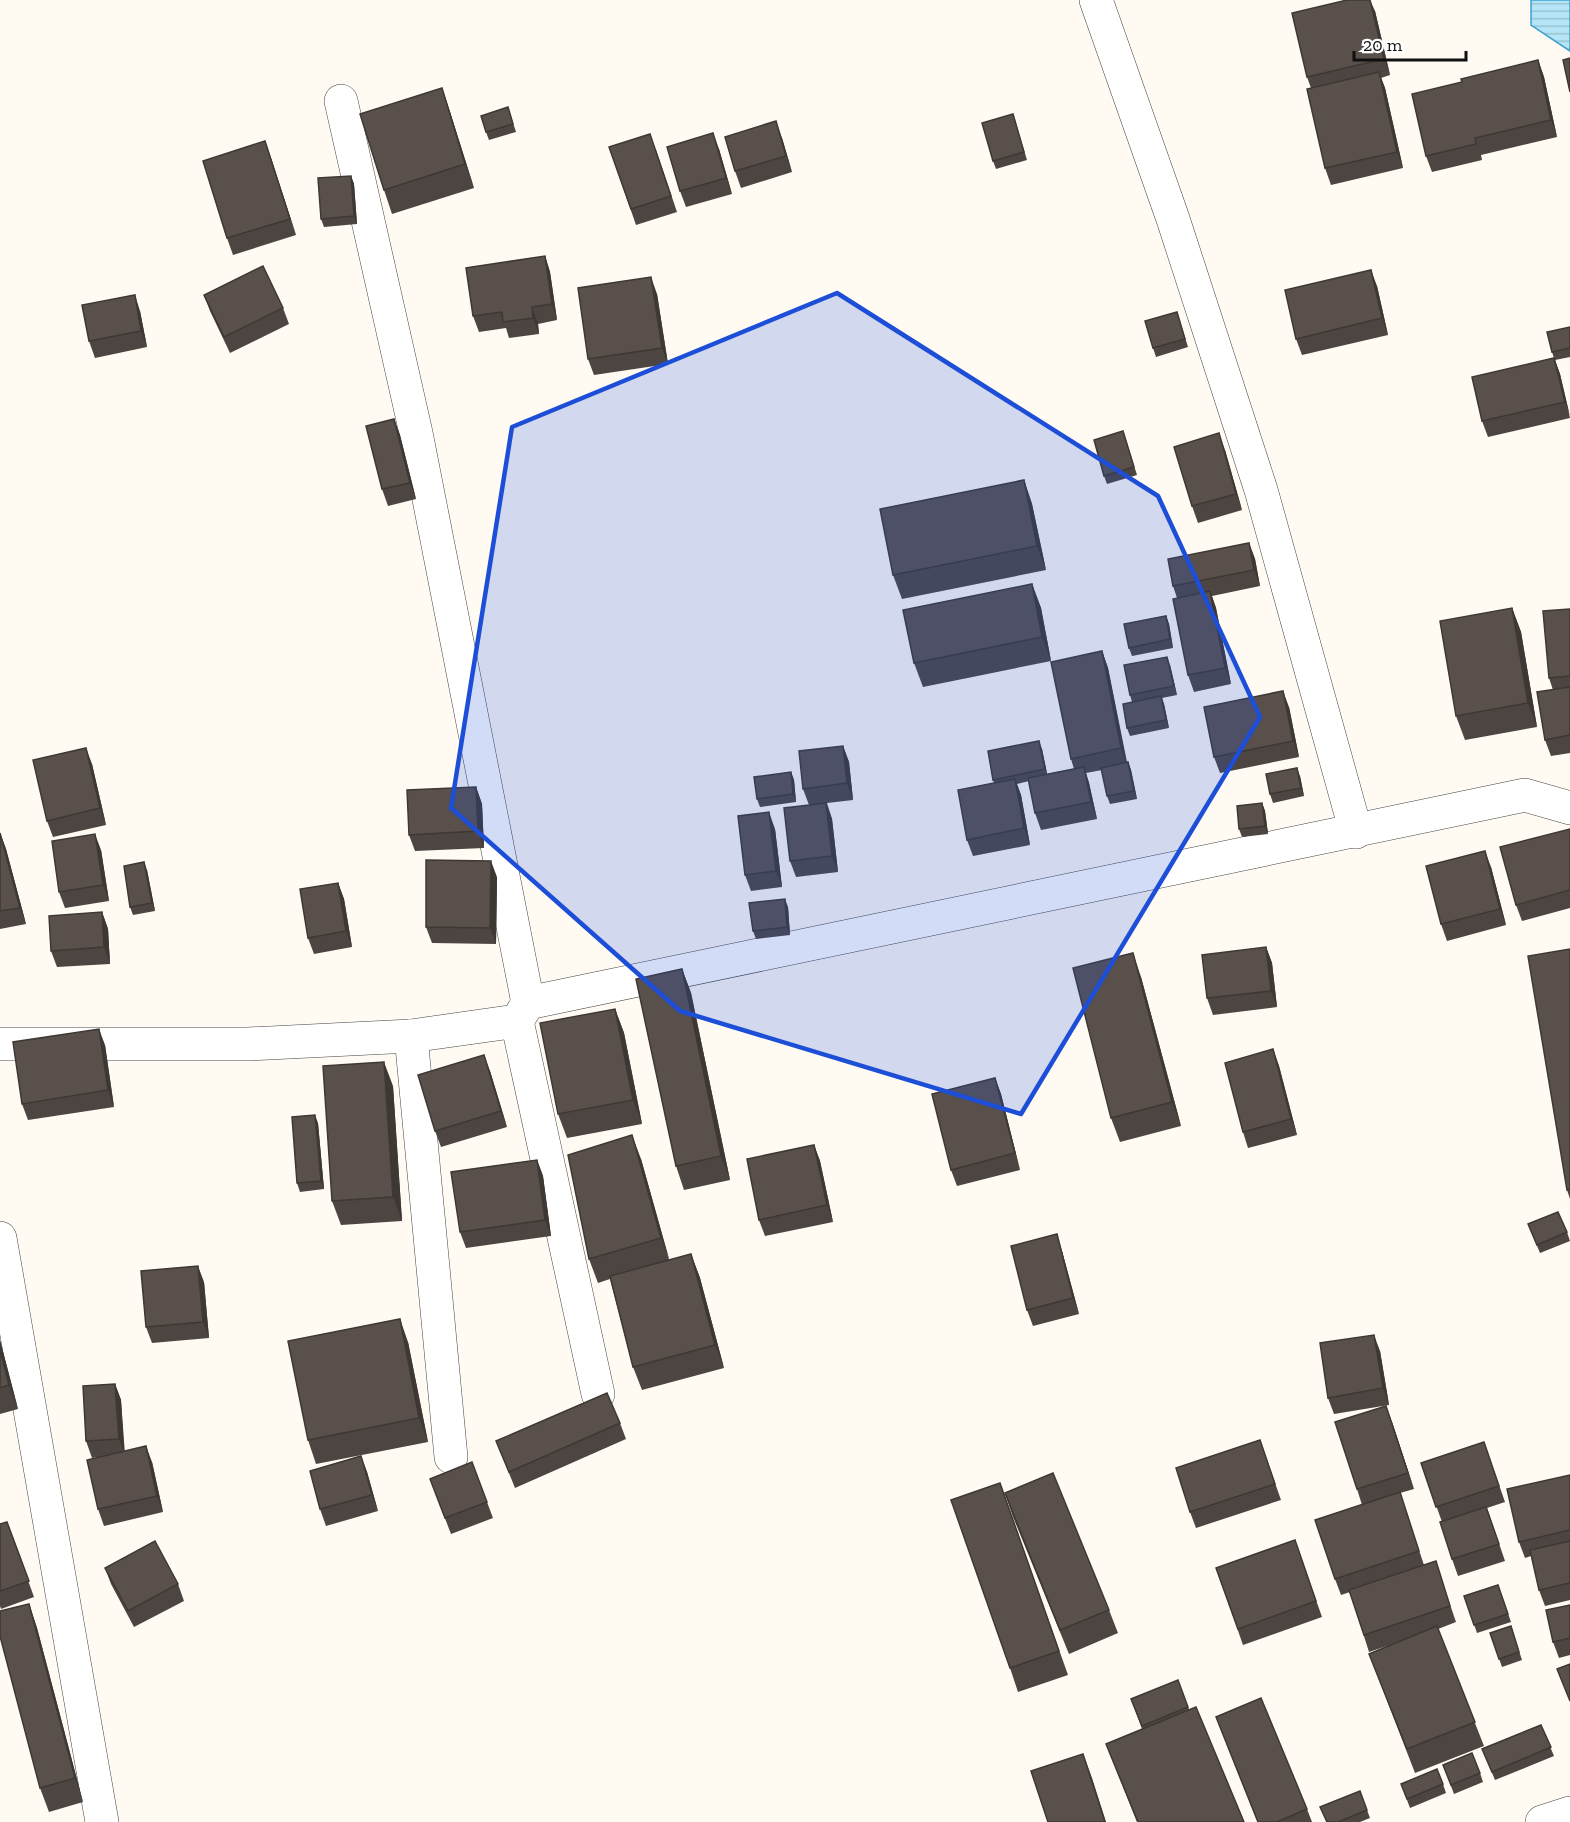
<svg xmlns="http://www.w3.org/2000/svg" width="1570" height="1822" font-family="'Zilla Slab',serif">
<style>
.water{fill:url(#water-rules);stroke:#3ca1d0;stroke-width:1.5}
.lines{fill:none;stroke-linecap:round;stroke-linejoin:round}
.minor-casing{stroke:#434343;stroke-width:34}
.minor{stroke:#fff;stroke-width:33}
.wall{fill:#4d4541}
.shaded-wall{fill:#3e3835}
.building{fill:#59504c;stroke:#3e3835;stroke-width:1.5}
.marked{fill:#1d4ed8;fill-opacity:0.2;stroke:#1d4ed8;stroke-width:4.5;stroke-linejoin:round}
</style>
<defs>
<pattern id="water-rules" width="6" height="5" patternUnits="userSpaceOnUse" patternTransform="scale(1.5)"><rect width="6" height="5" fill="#b6e5f7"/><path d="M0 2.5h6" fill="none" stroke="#9bc3d3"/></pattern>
</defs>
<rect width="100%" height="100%" fill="#fffbf3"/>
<polygon class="water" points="1531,0 1570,0 1570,51 1531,25"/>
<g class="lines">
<g class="minor-casing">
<g id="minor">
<polyline points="1096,0 1173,219 1261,490 1356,832"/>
<polyline points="341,101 416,433 528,1003"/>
<polyline points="517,1021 598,1394"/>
<polyline points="411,1036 451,1457"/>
<polyline points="0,1044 248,1044 411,1036 517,1021 528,1003 1525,795 1570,808"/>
<polyline points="0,1238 102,1822"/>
<polyline points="1542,1822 1570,1813"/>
</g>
</g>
<use href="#minor" class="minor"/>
</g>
<g class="wall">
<polygon points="1375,11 1390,75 1381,78 1385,88 1403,168 1331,185 1325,168 1311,88 1307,77"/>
<polygon points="1538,60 1544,77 1557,137 1481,155 1482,160 1432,172 1426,156 1462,82"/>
<polygon points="442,88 450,112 474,188 392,214 384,190"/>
<polygon points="508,107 516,132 489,140 486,132"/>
<polygon points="1013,114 1027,160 996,169 993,161"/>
<polygon points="782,138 792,172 741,188 735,171"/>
<polygon points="265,141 296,235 233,255 227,238"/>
<polygon points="609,147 656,150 677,212 636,225"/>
<polygon points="719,149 732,194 686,207 680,191"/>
<polygon points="351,176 354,184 357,224 324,227 321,219"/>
<polygon points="545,256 550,272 557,320 538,324 539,334 509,338 506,328 479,332 473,316"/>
<polygon points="1377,286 1388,335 1302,355 1296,339"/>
<polygon points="657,294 668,364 594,375 588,359"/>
<polygon points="204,295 283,308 289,324 230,353 210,311"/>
<polygon points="140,311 147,347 95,358 89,341"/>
<polygon points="1177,312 1188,347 1156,357 1153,348"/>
<polygon points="1570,327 1570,357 1555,360 1560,374 1570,418 1488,437 1482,421 1554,358 1552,352"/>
<polygon points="394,419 400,435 416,499 388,506 382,489"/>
<polygon points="1123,431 1137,475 1107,484 1104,476"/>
<polygon points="1225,450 1242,510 1198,523 1192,506"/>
<polygon points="1024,480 1032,504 1046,570 902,599 893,575"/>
<polygon points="1249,543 1255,559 1260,586 1212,596 1216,608 1231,684 1194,692 1188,675 1177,598 1173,586"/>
<polygon points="1032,584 1041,608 1051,661 923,687 914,663"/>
<polygon points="1512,608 1521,632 1537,727 1465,740 1456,716"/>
<polygon points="1570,609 1570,753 1551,756 1545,740 1553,690 1549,678"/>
<polygon points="1166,616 1169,624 1173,648 1132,656 1129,648"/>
<polygon points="1102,651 1108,668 1127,762 1128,762 1131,770 1137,799 1110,804 1107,796 1102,770 1086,773 1089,783 1097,819 1041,830 1035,813 1029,781 1017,784 1021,795 1030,845 973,856 967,840 994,783 993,780 1042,749 1047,774 1074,769 1071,759"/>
<polygon points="1170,665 1177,695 1162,698 1164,704 1169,728 1130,736 1127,728 1132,702 1130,695"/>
<polygon points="1289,707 1299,757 1220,773 1214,757"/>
<polygon points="843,746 849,762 853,800 827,803 832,819 838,872 796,877 790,861 809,805 803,789"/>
<polygon points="92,764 106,825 53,837 47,821"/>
<polygon points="791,772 794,780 796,802 760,807 757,799"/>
<polygon points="1300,776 1304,796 1273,803 1270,794"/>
<polygon points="476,787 482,804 484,848 415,851 409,835"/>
<polygon points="1262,803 1265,811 1268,834 1242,837 1239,829"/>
<polygon points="775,829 782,887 751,891 745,875"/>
<polygon points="1570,829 1570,908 1522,921 1516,905"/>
<polygon points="0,833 6,849 26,924 0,929"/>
<polygon points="101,850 109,901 65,908 59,892"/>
<polygon points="1491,867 1506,925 1447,941 1441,924"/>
<polygon points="147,870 155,911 133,915 130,907"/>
<polygon points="497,877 496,944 432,943 426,927"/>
<polygon points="338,883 344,899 352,947 314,954 308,938"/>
<polygon points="788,907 790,935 756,939 753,931"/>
<polygon points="102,912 108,929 110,964 57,967 51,951"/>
<polygon points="1266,947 1272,963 1277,1007 1213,1015 1207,998"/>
<polygon points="1570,949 1570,1199 1567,1190"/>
<polygon points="682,969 691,993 730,1180 684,1190 676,1166"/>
<polygon points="1141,977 1181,1126 1120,1142 1111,1118"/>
<polygon points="615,1009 624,1033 642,1124 567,1138 558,1114"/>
<polygon points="105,1045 114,1107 28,1120 22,1104"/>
<polygon points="1273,1049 1279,1066 1297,1135 1248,1148 1243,1132"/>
<polygon points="490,1071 507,1127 441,1147 435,1131"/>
<polygon points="995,1078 1001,1094 1020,1170 957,1186 951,1170"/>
<polygon points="393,1086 402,1221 341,1225 332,1201"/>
<polygon points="318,1123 324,1189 300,1192 297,1183"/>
<polygon points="814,1145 820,1161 833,1222 765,1236 759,1220"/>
<polygon points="641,1159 669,1260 691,1254 700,1278 724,1368 642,1390 633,1367 610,1279 598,1283 589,1259"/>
<polygon points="537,1160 543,1176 551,1236 466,1248 460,1232"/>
<polygon points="1528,1224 1567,1232 1570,1241 1540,1253"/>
<polygon points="1062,1251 1079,1314 1033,1326 1027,1310"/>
<polygon points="204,1282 209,1338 152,1343 146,1327"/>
<polygon points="0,1340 18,1409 0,1414"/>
<polygon points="408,1342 428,1442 316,1464 308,1440"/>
<polygon points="1380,1351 1389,1405 1334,1414 1328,1398"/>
<polygon points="115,1384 121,1400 124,1451 152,1462 163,1512 104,1526 98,1509 98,1457 92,1458 86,1441"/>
<polygon points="1392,1422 1414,1489 1400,1493 1424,1565 1441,1578 1456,1622 1438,1629 1484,1746 1415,1773 1369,1654 1399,1642 1369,1652 1350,1592 1341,1595 1335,1579 1362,1505 1357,1489"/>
<polygon points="620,1423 626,1439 515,1488 496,1441"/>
<polygon points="1260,1440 1281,1500 1196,1528 1190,1512"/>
<polygon points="361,1456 367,1472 378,1511 326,1526 320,1509"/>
<polygon points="1490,1459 1505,1502 1487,1508 1505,1561 1458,1576 1452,1559 1442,1522 1421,1463"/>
<polygon points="1570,1475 1570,1600 1545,1606 1539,1590 1531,1556 1525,1558 1519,1542"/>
<polygon points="430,1479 487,1502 493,1518 451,1534"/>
<polygon points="1000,1483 1068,1675 1018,1692 1010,1668"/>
<polygon points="1005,1493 1109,1610 1118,1633 1069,1654 1013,1517"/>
<polygon points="7,1522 34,1597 1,1609 0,1606 0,1524"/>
<polygon points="1295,1540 1322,1617 1243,1645 1216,1568"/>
<polygon points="105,1568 178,1584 184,1601 134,1627 111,1584"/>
<polygon points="1498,1585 1511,1622 1477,1633 1464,1596"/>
<polygon points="29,1604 37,1628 83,1802 49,1812 40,1788"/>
<polygon points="1570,1605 1570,1655 1559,1658 1553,1642"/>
<polygon points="1511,1626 1522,1660 1502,1667 1490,1633"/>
<polygon points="1131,1699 1188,1707 1244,1822 1137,1822 1106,1744 1142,1729"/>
<polygon points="1216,1717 1307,1809 1312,1822 1258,1822"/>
<polygon points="1541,1725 1554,1756 1495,1780 1482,1749"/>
<polygon points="1443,1765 1480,1773 1483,1782 1454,1794"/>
<polygon points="1401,1784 1443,1784 1446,1793 1410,1808"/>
<polygon points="1360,1791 1370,1818 1360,1822 1326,1822"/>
</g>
<g class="shaded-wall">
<polygon points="1370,0 1375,11 1390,75 1384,59"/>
<polygon points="1538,60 1544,77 1557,137 1551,120"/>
<polygon points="1379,72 1385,88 1403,168 1397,152"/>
<polygon points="442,88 450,112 474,188 465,164"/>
<polygon points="776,121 782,138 792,172 786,156"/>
<polygon points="713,133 719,149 732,194 726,178"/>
<polygon points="265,141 271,158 296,235 290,219"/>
<polygon points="351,176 354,184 357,224 354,216"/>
<polygon points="545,256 550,272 557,320 552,304"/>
<polygon points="1371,270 1377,286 1388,335 1382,318"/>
<polygon points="651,277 657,294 668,364 662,348"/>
<polygon points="135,295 140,311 147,347 141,331"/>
<polygon points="532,307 538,324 539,334 533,318"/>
<polygon points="1554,358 1560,374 1570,416 1565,402"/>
<polygon points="394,419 400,435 416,499 410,483"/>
<polygon points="1219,433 1225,450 1242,510 1236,494"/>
<polygon points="1024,480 1032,504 1046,570 1037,546"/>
<polygon points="1249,543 1255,559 1260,586 1254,570"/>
<polygon points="1032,584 1041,608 1051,661 1042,637"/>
<polygon points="1210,591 1216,608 1231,684 1225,668"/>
<polygon points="1512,608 1521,632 1537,727 1528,703"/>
<polygon points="1166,616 1169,624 1173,648 1170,639"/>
<polygon points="1102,651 1108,668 1127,765 1121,748"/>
<polygon points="1167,657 1170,665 1177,695 1174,686"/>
<polygon points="1283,691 1289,707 1299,757 1293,741"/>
<polygon points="1161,696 1164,704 1169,728 1166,720"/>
<polygon points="1039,741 1042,749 1048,778 1045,769"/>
<polygon points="843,746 849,762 853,800 847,783"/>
<polygon points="86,748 92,764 106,825 100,808"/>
<polygon points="1128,762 1131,770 1137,799 1134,791"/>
<polygon points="1084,767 1089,783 1097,819 1091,802"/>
<polygon points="1297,768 1300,776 1304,796 1301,788"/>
<polygon points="791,772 794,780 796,802 793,794"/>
<polygon points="1015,779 1021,795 1030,845 1024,828"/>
<polygon points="476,787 482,804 484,848 478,831"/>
<polygon points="826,803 832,819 838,872 832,856"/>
<polygon points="1262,803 1265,811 1268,834 1265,826"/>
<polygon points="769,812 775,829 782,887 776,871"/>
<polygon points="0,833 6,849 26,924 20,908"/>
<polygon points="95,834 101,850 109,901 103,885"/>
<polygon points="1485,851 1491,867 1506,925 1500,909"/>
<polygon points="491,861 497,877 496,944 490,928"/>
<polygon points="144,862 147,870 155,911 152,903"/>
<polygon points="338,883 344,899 352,947 346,931"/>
<polygon points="785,899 788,907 790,935 787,927"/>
<polygon points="102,912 108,929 110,964 104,947"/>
<polygon points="1266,947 1272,963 1277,1007 1271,991"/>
<polygon points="1133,953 1141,977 1181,1126 1172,1102"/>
<polygon points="682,969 691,993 730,1180 721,1156"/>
<polygon points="615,1009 624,1033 642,1124 633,1100"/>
<polygon points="99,1029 105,1045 114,1107 108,1090"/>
<polygon points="1273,1049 1279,1066 1297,1135 1291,1119"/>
<polygon points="484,1055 490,1071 507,1127 501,1111"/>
<polygon points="384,1062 393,1086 402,1221 393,1197"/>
<polygon points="995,1078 1001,1094 1020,1170 1015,1153"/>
<polygon points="315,1115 318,1123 324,1189 321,1181"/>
<polygon points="632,1135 641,1159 670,1262 661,1238"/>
<polygon points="814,1145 820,1161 833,1222 827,1205"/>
<polygon points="537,1160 543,1176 551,1236 545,1220"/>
<polygon points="1057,1234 1062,1251 1079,1314 1073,1298"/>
<polygon points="691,1254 700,1278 724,1368 715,1345"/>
<polygon points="198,1266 204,1282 209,1338 203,1322"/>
<polygon points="400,1319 408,1342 428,1442 419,1418"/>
<polygon points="1374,1335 1380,1351 1389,1405 1383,1388"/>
<polygon points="0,1340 18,1409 9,1385 0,1350"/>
<polygon points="115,1384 121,1400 125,1455 119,1439"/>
<polygon points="1386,1406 1392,1422 1414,1489 1408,1473"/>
<polygon points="146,1446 152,1462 163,1512 157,1496"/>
<polygon points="361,1456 367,1472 378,1511 372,1495"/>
<polygon points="29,1604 37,1628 83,1802 75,1778"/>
<polygon points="1083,1754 1092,1778 1106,1822 1105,1822"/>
</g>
<g class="building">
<polygon points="1347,0 1370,0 1384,59 1307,77 1292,13"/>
<polygon points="1570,58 1570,92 1563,60"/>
<polygon points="1538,60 1551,120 1475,138 1476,144 1426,156 1412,94 1462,82 1461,79"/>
<polygon points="1379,72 1397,152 1325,168 1307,89"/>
<polygon points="442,88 465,164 384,190 360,114"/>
<polygon points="508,107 513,124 486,132 481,116"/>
<polygon points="1013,114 1024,152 993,161 982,123"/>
<polygon points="776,121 786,156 735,171 725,137"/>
<polygon points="713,133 726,178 680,191 667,147"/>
<polygon points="650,134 671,196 631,209 609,147"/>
<polygon points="265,141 290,219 227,238 203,161"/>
<polygon points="351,176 354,216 321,219 318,178"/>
<polygon points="545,256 552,304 532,307 533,318 503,322 502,312 473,316 466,268"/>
<polygon points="263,266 283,308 224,337 204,295"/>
<polygon points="1371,270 1382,318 1296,339 1285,290"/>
<polygon points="651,277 662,348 588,359 578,288"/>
<polygon points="135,295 141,331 89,341 82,305"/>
<polygon points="1177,312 1185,339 1153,348 1145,321"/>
<polygon points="1570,327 1570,348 1552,352 1547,332"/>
<polygon points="1554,358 1565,402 1482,421 1472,377"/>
<polygon points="394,419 410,483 382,489 366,426"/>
<polygon points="1123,431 1134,467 1104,476 1094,440"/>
<polygon points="1219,433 1236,494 1192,506 1174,447"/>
<polygon points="1024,480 1037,546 893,575 880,509"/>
<polygon points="1249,543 1254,570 1173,586 1168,559"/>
<polygon points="1032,584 1042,637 914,663 903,610"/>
<polygon points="1210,591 1225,668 1188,675 1173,599"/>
<polygon points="1512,608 1528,703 1456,716 1440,621"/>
<polygon points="1570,609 1570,676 1549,678 1543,611"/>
<polygon points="1166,616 1170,639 1129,648 1124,624"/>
<polygon points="1102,651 1121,748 1071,759 1051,662"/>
<polygon points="1167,657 1174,686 1130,695 1124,665"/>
<polygon points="1570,687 1570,735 1545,740 1537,692"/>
<polygon points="1283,691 1293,741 1214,757 1204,707"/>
<polygon points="1161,696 1166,720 1127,728 1123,704"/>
<polygon points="1039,741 1045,769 993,780 988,751"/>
<polygon points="843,746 847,783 803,789 799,751"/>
<polygon points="86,748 100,808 47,821 33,760"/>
<polygon points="1128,762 1134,791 1107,796 1101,768"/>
<polygon points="1084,767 1091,802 1035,813 1028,778"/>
<polygon points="1297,768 1301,788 1270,794 1266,774"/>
<polygon points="791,772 793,794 757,799 754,777"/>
<polygon points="1015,779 1024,828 967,840 958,790"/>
<polygon points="476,787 478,831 409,835 407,790"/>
<polygon points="826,803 832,856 790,861 784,808"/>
<polygon points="1262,803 1265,826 1239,829 1237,806"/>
<polygon points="769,812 776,871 745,875 738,816"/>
<polygon points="1570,829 1570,890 1516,905 1500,847"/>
<polygon points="0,833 20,908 0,911"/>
<polygon points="95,834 103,885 59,892 52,841"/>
<polygon points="1485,851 1500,909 1441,924 1426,866"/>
<polygon points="426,860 491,861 490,928 426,927"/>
<polygon points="144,862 152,903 130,907 124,866"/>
<polygon points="338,883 346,931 308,938 300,889"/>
<polygon points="785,899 787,927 753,931 749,903"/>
<polygon points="102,912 104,947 51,951 49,916"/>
<polygon points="1266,947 1271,991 1207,998 1202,955"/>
<polygon points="1570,949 1570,1189 1567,1190 1528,956"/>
<polygon points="1133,953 1172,1102 1111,1118 1073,968"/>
<polygon points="682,969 721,1156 676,1166 636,979"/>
<polygon points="615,1009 633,1100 558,1114 540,1023"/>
<polygon points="99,1029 108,1090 22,1104 13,1042"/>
<polygon points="1273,1049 1291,1119 1243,1132 1225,1063"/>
<polygon points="484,1055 501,1111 435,1131 418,1075"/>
<polygon points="384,1062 393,1197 332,1201 323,1066"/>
<polygon points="995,1078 1015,1153 951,1170 932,1094"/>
<polygon points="315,1115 321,1181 297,1183 292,1117"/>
<polygon points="632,1135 661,1238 589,1259 568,1155"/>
<polygon points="814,1145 827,1205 759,1220 747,1159"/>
<polygon points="537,1160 545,1220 460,1232 451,1172"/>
<polygon points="1558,1212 1567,1232 1537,1245 1528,1224"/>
<polygon points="1057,1234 1073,1298 1027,1310 1011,1246"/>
<polygon points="691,1254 715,1345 633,1367 610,1276"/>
<polygon points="198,1266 203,1322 146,1327 141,1271"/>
<polygon points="400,1319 419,1418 308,1440 288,1341"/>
<polygon points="1374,1335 1383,1388 1328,1398 1320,1343"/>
<polygon points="0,1350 9,1385 0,1388"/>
<polygon points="115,1384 119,1439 86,1441 83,1386"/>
<polygon points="607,1393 620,1423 509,1472 496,1441"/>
<polygon points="1386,1406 1408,1473 1357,1489 1335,1422"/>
<polygon points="1260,1440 1275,1484 1190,1512 1176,1468"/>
<polygon points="1484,1442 1499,1486 1436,1507 1421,1463"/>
<polygon points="146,1446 157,1496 98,1509 87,1460"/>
<polygon points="361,1456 372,1495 320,1509 310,1471"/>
<polygon points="472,1462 487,1502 445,1518 430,1479"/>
<polygon points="1053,1473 1109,1610 1060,1630 1005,1493"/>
<polygon points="1570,1475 1570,1530 1519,1542 1507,1489"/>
<polygon points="1000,1483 1059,1651 1010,1668 951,1500"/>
<polygon points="1400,1492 1419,1551 1335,1579 1315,1520"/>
<polygon points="1486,1507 1499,1544 1452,1559 1440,1522"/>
<polygon points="7,1522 29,1581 0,1591 0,1524"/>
<polygon points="1295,1540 1316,1601 1238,1629 1216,1568"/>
<polygon points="155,1541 178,1584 128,1611 105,1568"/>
<polygon points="1570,1541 1570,1583 1539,1590 1530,1550"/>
<polygon points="1436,1561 1450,1606 1364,1635 1349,1590"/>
<polygon points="1498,1585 1508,1614 1474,1625 1464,1596"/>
<polygon points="29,1604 75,1778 40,1788 0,1636 0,1611"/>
<polygon points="1570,1605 1570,1638 1553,1642 1546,1610"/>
<polygon points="1437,1626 1475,1722 1407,1749 1369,1654"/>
<polygon points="1511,1626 1519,1652 1499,1659 1490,1633"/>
<polygon points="1570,1664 1570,1701 1557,1669"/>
<polygon points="1178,1680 1188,1707 1142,1726 1131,1699"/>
<polygon points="1261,1698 1307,1809 1277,1822 1258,1822 1216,1717"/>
<polygon points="1196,1707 1244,1822 1138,1822 1106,1744"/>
<polygon points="1541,1725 1551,1747 1492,1772 1482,1749"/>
<polygon points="1472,1753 1480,1773 1451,1785 1443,1765"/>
<polygon points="1083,1754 1105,1822 1048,1822 1031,1771"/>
<polygon points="1437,1769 1443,1784 1407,1799 1401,1784"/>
<polygon points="1360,1791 1367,1810 1338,1822 1327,1822 1320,1807"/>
</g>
<path class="marked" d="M837 293 1158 496 1260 717 1021 1114 680 1011 451 808 512 427Z"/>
<path d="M1354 51v9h112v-9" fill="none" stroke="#101010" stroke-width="3"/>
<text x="1363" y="51" font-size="18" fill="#101010" stroke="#ffffff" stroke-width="4.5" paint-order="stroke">20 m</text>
</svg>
